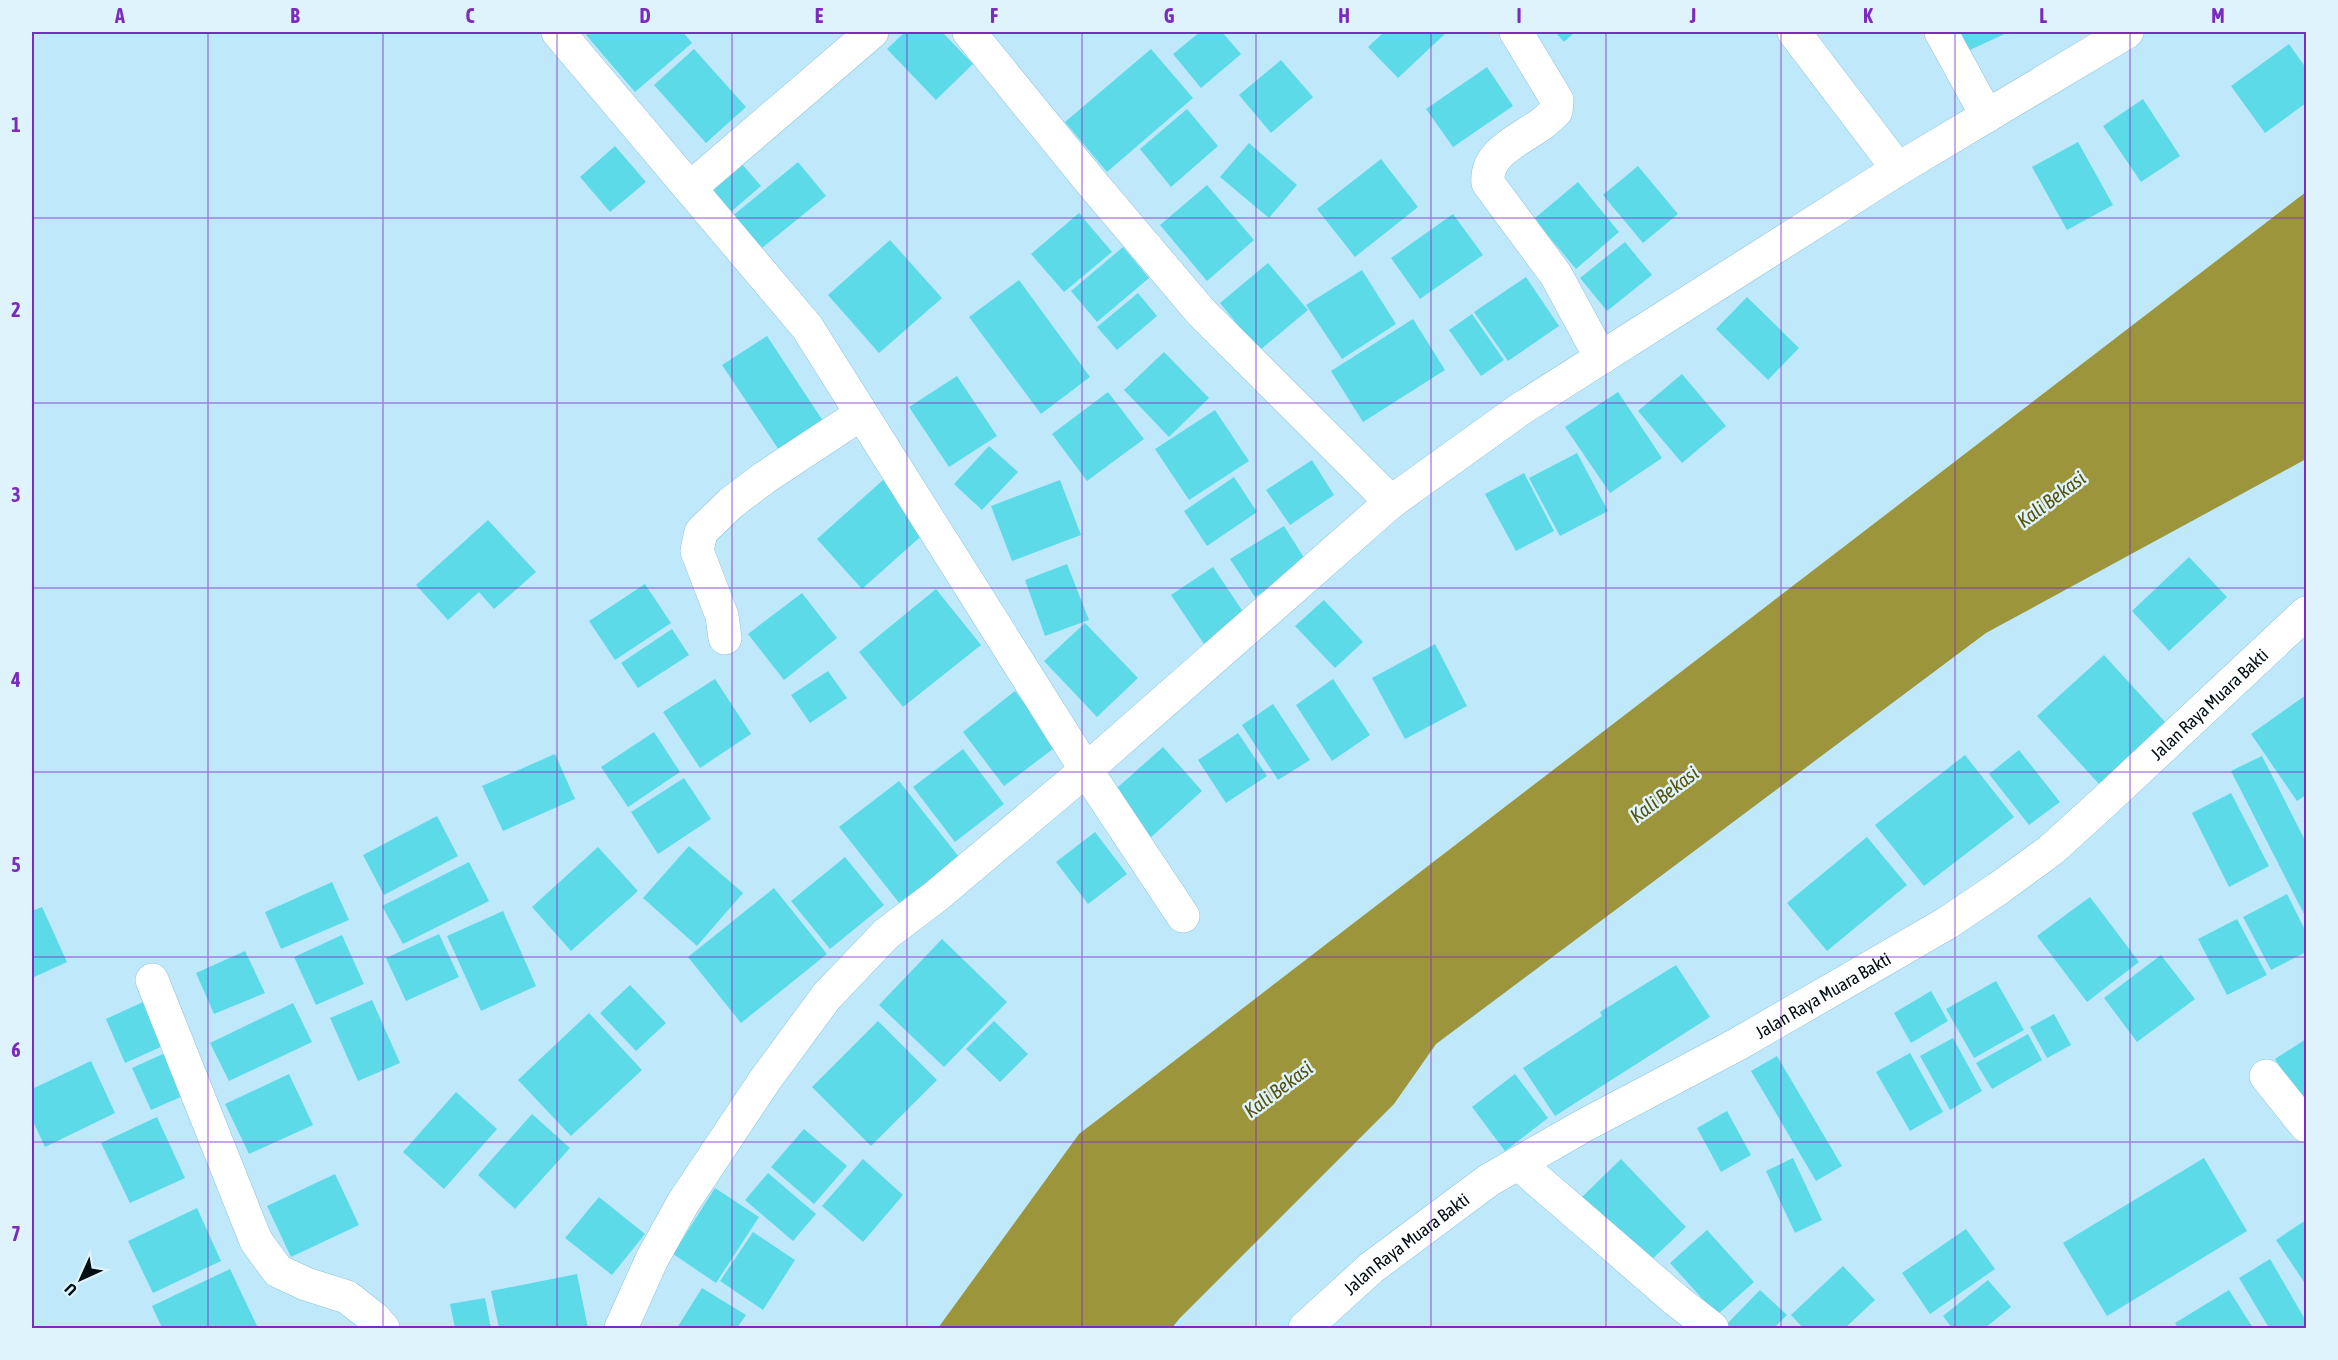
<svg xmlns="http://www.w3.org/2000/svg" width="2338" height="1360" font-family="'Asap Condensed',sans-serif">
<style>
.water{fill:#9c953b}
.building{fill:#5cdae8}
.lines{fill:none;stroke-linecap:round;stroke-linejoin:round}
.minor-casing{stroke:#8ec3d8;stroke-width:34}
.primary-casing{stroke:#8ec3d8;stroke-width:34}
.minor{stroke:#fff;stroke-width:33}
.primary{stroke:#fff;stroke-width:33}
.grid{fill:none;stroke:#7b2cbf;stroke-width:1.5;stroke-opacity:0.55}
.labels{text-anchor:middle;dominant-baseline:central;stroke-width:5;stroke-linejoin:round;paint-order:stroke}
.street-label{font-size:18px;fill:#000e15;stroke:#def3fc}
.water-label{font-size:20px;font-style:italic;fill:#57520c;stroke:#def3fc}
.neatline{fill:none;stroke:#7b2cbf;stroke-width:2}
.grid-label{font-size:20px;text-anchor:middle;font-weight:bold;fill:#7b2cbf}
</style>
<rect width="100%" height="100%" fill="#bfe9fb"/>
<polygon class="water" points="2306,192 2306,459 1986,633 1436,1044 1394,1104 1179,1319 1172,1328 938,1328 1079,1134"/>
<g class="building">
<polygon points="590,32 683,32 692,43 635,92 586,35"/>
<polygon points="905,32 942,32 973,64 936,100 887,49"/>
<polygon points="1200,32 1222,32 1241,54 1201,88 1173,54"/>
<polygon points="1384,32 1447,32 1398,78 1368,47"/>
<polygon points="1555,32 1575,32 1564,42"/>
<polygon points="1951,32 2009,32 1961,54"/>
<polygon points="2289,44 2306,68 2306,103 2265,133 2231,86"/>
<polygon points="694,49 746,107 706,143 654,85"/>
<polygon points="1151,49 1193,98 1107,172 1065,122"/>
<polygon points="1281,60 1313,97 1271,133 1239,95"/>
<polygon points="1487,67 1513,106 1453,147 1426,109"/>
<polygon points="2143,99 2180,156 2141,182 2103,126"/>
<polygon points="1187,109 1218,146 1171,187 1140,149"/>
<polygon points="2078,142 2113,205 2067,230 2032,167"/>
<polygon points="1249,143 1297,185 1269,218 1220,177"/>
<polygon points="615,146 646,182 610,212 580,177"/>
<polygon points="1381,159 1418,207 1355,257 1317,209"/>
<polygon points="798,162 826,196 757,252 730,218"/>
<polygon points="741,163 761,186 726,216 706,193"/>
<polygon points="1638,166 1678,214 1643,243 1603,195"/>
<polygon points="1578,182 1619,232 1576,269 1534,219"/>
<polygon points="1207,185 1254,240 1207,281 1160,225"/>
<polygon points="1079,213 1112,252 1064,292 1031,254"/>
<polygon points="1453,214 1483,255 1420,299 1391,258"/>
<polygon points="890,240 942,298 879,353 828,295"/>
<polygon points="1625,242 1652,275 1607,311 1580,278"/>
<polygon points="1123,247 1149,278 1097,322 1071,291"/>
<polygon points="1268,263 1308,310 1259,351 1220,303"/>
<polygon points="1362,270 1396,324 1342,359 1306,305"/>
<polygon points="1526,277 1559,326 1508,361 1474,312"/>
<polygon points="1019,280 1090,377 1041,414 969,317"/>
<polygon points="1138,293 1157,316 1117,350 1097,327"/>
<polygon points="1747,297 1799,348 1768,380 1716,329"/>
<polygon points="1472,314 1504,360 1481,376 1449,330"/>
<polygon points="1413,319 1445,370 1363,422 1331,371"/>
<polygon points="767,336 825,424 781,453 722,365"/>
<polygon points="1164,352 1209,398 1169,437 1124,390"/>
<polygon points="1682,374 1726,426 1682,463 1638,411"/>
<polygon points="957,376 997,436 949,467 909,407"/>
<polygon points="1108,392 1144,439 1087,481 1052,434"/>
<polygon points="1618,392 1662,458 1610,493 1565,427"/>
<polygon points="1215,410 1249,461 1189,500 1155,449"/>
<polygon points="989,446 1018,472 982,510 954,484"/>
<polygon points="1577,453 1608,511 1560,536 1529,478"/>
<polygon points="1312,460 1334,495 1290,525 1266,490"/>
<polygon points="1524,473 1554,531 1516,551 1485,494"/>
<polygon points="1234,477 1257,512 1207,546 1184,511"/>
<polygon points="883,480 928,530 862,589 817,539"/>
<polygon points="1060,480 1081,535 1012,561 991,506"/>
<polygon points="488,520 536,572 494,609 479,592 448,620 416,585"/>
<polygon points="1284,526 1308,564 1255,597 1230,559"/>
<polygon points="2189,557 2227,597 2169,651 2132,611"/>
<polygon points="1067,564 1089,620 1045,636 1025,580"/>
<polygon points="1213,567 1246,616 1204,644 1171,595"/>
<polygon points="645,584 671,623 615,660 589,621"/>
<polygon points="936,589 981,645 903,707 859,652"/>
<polygon points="802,593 837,638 784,680 748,634"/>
<polygon points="1324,600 1363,642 1335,668 1295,626"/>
<polygon points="1085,623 1138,678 1097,717 1044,661"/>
<polygon points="672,629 689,655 638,688 621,663"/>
<polygon points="1435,644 1467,706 1405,739 1372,678"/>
<polygon points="2104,655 2166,723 2099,784 2037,716"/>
<polygon points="828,671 847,698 810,723 791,695"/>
<polygon points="715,679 751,734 700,768 663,712"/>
<polygon points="1333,679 1370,735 1332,761 1296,705"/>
<polygon points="1015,691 1057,746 1004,786 963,732"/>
<polygon points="2306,695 2306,795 2297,801 2251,734"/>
<polygon points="1273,704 1310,760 1278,780 1242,725"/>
<polygon points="654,732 680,772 628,807 601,767"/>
<polygon points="1238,733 1267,776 1226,803 1198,760"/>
<polygon points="1163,747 1202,791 1149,839 1109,795"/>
<polygon points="963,749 1004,804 955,842 913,787"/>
<polygon points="2019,750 2060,802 2029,825 1989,774"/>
<polygon points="555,754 575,799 503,831 482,786"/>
<polygon points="1965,755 2014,817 1924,886 1875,825"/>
<polygon points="2262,756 2306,842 2306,918 2231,771"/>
<polygon points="684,778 711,819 658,854 631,812"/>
<polygon points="899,781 959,857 900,904 839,827"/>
<polygon points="2231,793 2269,866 2229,887 2192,813"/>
<polygon points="437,816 458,856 384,895 363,855"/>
<polygon points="1095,832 1127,874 1088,904 1056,862"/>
<polygon points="1867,837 1907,885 1827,951 1787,903"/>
<polygon points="689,846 743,893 697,946 643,898"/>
<polygon points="598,847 638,891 571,951 532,907"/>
<polygon points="845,857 884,905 830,949 791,901"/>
<polygon points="469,862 489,901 403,944 382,906"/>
<polygon points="332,882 349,920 281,949 265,912"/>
<polygon points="774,888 827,954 741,1023 688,957"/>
<polygon points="2287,894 2306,932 2306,952 2271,970 2243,917"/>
<polygon points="2090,897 2139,962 2087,1002 2037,936"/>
<polygon points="42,907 67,962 32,978 32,911"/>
<polygon points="503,911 536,986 481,1011 447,936"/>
<polygon points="2237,919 2267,975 2227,995 2198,939"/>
<polygon points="439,934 459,977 406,1001 386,958"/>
<polygon points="342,935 364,984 316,1005 294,957"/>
<polygon points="942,939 1007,1002 944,1067 879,1005"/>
<polygon points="245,951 265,993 214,1014 196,973"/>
<polygon points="2161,955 2195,999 2137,1042 2104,998"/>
<polygon points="1676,965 1710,1017 1555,1116 1523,1068 1602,1016 1600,1012"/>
<polygon points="1996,981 2024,1030 1974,1058 1946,1009"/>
<polygon points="630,985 666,1023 636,1051 600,1013"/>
<polygon points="1931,991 1948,1021 1911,1043 1894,1013"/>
<polygon points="372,1000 400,1063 358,1081 330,1018"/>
<polygon points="143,1002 163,1046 125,1063 106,1019"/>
<polygon points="293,1003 312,1042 229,1081 210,1043"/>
<polygon points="589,1013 642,1070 571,1136 518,1080"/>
<polygon points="2054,1014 2071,1045 2047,1058 2030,1027"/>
<polygon points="878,1021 937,1080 871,1146 812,1087"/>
<polygon points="994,1021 1028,1054 1000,1082 966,1049"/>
<polygon points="2028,1034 2042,1060 1992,1089 1976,1063"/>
<polygon points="1953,1038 1982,1091 1950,1110 1920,1056"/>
<polygon points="2306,1039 2306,1108 2275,1059"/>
<polygon points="165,1053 183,1096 151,1110 132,1068"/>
<polygon points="1910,1053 1943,1112 1910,1131 1876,1072"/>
<polygon points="1777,1056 1842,1166 1816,1181 1751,1071"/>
<polygon points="91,1061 115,1113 45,1147 32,1119 32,1089"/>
<polygon points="289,1074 313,1125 249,1154 225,1104"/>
<polygon points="1515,1074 1548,1118 1505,1151 1472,1107"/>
<polygon points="456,1092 497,1129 444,1189 403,1152"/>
<polygon points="1727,1111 1751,1155 1721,1172 1697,1128"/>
<polygon points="532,1114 570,1148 515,1209 478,1175"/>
<polygon points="157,1117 185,1178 130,1203 101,1143"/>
<polygon points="804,1129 847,1166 814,1204 771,1167"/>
<polygon points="1793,1158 1822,1220 1795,1233 1766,1171"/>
<polygon points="2204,1158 2247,1231 2107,1316 2063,1243"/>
<polygon points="863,1159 903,1195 863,1242 822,1206"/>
<polygon points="1621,1159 1686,1227 1646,1265 1581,1198"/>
<polygon points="768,1173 816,1214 793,1241 745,1200"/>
<polygon points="335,1174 359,1225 291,1257 267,1206"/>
<polygon points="715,1188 759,1217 716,1283 673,1254"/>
<polygon points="599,1197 645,1234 612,1275 565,1238"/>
<polygon points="197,1208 221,1261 153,1293 128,1241"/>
<polygon points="2306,1220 2306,1285 2276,1240"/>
<polygon points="1966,1229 1995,1269 1930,1314 1902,1273"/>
<polygon points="1707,1230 1754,1282 1717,1315 1670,1263"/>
<polygon points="753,1232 795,1260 763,1310 720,1281"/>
<polygon points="2270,1259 2306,1321 2306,1328 2269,1328 2239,1278"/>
<polygon points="1843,1266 1875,1300 1845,1328 1803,1328 1791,1315"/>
<polygon points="230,1269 258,1328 162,1328 152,1306"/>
<polygon points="577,1274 588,1328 499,1328 491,1291"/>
<polygon points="1988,1280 2011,1307 1985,1328 1952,1328 1943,1316"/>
<polygon points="702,1288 746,1315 737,1328 677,1328"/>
<polygon points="1760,1290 1787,1315 1774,1328 1723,1328"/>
<polygon points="2229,1290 2253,1328 2178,1328 2175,1323"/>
<polygon points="485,1298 491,1328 455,1328 450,1304"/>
</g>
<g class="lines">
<g class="minor-casing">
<g id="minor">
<polyline points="558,32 807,327 1086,770 1183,916"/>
<polyline points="969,32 1091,182 1201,312 1391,502"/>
<path d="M1516 32 1557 100 1556 111C1550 117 1544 123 1537 127 1517 141 1485 154 1488 183L1556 275 1601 358"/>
<polyline points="1794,32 1898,169"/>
<polyline points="1941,32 1987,116"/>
<polyline points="690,188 872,32"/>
<polyline points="725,638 722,616 697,551 701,532 731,503 764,478 861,414"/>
<polyline points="152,980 256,1241 278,1271 306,1284 347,1297 374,1318 383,1328"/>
<polyline points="2266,1076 2306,1126"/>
<polyline points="1519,1164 1676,1300 1712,1328"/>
<polyline points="621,1328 652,1259 683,1203 765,1080 826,997 886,934 935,897 1086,770 1391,502 1522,408 1898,169 2127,32"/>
</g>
</g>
<g class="primary-casing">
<g id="primary">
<path id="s1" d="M1305 1328 1371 1268 1489 1180 1583 1126 1738 1044 1947 923 1999 888 2051 850 2105 801 2306 613"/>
</g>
</g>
<use href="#minor" class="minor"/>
<use href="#primary" class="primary"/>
</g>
<path class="grid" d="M208 32V1328M383 32V1328M557 32V1328M732 32V1328M907 32V1328M1082 32V1328M1256 32V1328M1431 32V1328M1606 32V1328M1781 32V1328M1955 32V1328M2130 32V1328M32 218H2306M32 403H2306M32 588H2306M32 772H2306M32 957H2306M32 1142H2306"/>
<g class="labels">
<g class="street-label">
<text stroke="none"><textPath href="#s1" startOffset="1104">Jalan Raya Muara Bakti</textPath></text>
<text stroke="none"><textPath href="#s1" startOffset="618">Jalan Raya Muara Bakti</textPath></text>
<text stroke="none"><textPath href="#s1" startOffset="132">Jalan Raya Muara Bakti</textPath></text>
</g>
<g class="water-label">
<text transform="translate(2051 499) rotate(-37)">Kali Bekasi</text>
<text transform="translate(1664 794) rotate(-37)">Kali Bekasi</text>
<text transform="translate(1278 1089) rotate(-37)">Kali Bekasi</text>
</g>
</g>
<rect width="2338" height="1360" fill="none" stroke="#def3fc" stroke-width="66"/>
<g transform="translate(81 1279) rotate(225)" stroke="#def3fc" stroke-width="4.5" paint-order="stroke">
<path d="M0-4.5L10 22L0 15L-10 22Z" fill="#000e15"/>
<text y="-9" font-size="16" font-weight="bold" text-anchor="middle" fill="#000e15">U</text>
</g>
<rect x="33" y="33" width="2272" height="1294" class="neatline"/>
<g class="grid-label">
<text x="120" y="23">A</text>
<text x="295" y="23">B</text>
<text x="470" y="23">C</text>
<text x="645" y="23">D</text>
<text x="819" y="23">E</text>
<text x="994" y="23">F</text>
<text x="1169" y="23">G</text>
<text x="1344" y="23">H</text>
<text x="1519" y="23">I</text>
<text x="1693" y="23">J</text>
<text x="1868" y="23">K</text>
<text x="2043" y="23">L</text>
<text x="2218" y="23">M</text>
<text x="16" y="132">1</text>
<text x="16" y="317">2</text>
<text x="16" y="502">3</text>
<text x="16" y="687">4</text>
<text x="16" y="872">5</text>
<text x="16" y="1057">6</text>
<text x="16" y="1241">7</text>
</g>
</svg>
